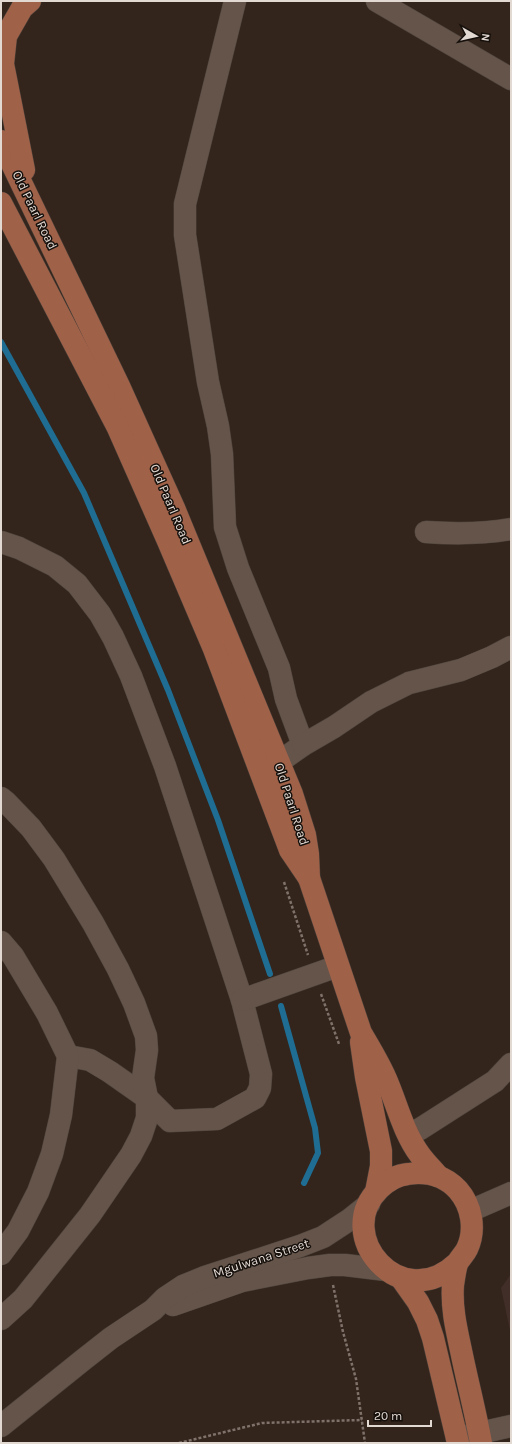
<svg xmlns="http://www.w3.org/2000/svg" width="512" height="1444" font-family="Karla,sans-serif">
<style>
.education{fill:#412e29}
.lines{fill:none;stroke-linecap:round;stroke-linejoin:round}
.stream{stroke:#1f6d92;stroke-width:6}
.minor-casing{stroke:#4e433b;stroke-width:23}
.major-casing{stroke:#4e433b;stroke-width:23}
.path{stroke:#7f726b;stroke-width:2.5;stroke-dasharray:3 2;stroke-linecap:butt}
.minor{stroke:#64544a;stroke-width:22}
.major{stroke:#a06149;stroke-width:22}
.labels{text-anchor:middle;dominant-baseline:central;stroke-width:3;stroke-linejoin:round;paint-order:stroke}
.street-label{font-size:13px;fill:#e3d9d3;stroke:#16100c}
</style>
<rect width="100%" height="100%" fill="#33251c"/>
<polygon class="education" points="511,1274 511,1335 501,1288"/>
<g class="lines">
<g class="stream">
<polyline points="1,342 84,493 168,690 218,820 270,974"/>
<polyline points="281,1006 315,1128 318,1153 304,1183"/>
</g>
<g class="minor-casing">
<g id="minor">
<polyline points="235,1 185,204 185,235 208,382 218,426 222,454 225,527 238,568 279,668 286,699 303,745 279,762"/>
<polyline points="377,1 511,79"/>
<path d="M426 532C455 534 483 534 511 529"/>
<polyline points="1,542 19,548 55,566 77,584 100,614 113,637 131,676 165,766 242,1000 261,1074 260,1088 255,1098 217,1119 170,1121 147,1098 110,1072 90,1060 68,1056"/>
<polyline points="303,745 334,727 371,702 409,683 461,670 492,657 511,647"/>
<polyline points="1,798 6,802 31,828 54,859 93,923 118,969 134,1003 146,1036 147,1050 143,1078 147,1098 147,1118 141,1136 131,1155 90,1215 23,1299 1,1319"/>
<polyline points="1,942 13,956 47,1013 68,1056 61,1115 52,1154 38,1192 18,1231 1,1254"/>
<polyline points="242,1000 338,966"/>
<polyline points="408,1134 420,1129 495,1081 511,1064"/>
<polyline points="470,1211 511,1193"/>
<polyline points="173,1305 242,1281 308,1268 330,1265 345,1265 386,1270"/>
<polyline points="1,1426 83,1360 111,1338 153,1310 165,1298 183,1286 205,1277 300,1246 323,1237 349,1220 369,1204"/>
<polyline points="457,1438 511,1426"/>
</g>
</g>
<g class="major-casing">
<g id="major">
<polyline points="1,141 119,386 174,508 292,794 305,835 308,854 309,878"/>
<polyline points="24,170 3,64 6,36 22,8 30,1"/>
<path d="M1 203 118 428 168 541 214 649 290 850 309 878 361 1033C370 1048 379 1063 386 1079 397 1104 403 1132 420 1155 425 1162 432 1169 438 1176"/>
<polyline points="361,1042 366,1077 381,1151 381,1166 376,1192"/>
<path d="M457 1263C401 1316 332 1235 379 1189 387 1181 397 1175 408 1174 427 1171 445 1176 458 1190 472 1206 476 1230 467 1249 464 1255 459 1259 457 1264 455 1270 454 1279 453 1285 451 1311 458 1335 463 1360 469 1388 476 1415 481 1443"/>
<polyline points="401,1278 418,1302 427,1320 433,1338 458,1443"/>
</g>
</g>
<g class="path">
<polyline points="284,882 308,955"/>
<polyline points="321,994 339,1044"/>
<polyline points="333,1285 343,1332 356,1379 365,1443"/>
<polyline points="179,1443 262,1423 362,1420"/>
</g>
<use href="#minor" class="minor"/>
<use href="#major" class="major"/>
</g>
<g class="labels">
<g class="street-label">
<text transform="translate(35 210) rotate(64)">Old Paarl Road</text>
<text transform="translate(171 504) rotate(67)">Old Paarl Road</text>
<text transform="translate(292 804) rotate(72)">Old Paarl Road</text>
<text transform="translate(261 1258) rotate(-18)">Mgulwana Street</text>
</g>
</g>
<rect width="512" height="1444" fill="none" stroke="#e3d9d3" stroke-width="4"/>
<g transform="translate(476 36) rotate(98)" stroke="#16100c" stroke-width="3" paint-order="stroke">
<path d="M0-3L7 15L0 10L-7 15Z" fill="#e3d9d3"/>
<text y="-6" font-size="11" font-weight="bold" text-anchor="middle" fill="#e3d9d3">N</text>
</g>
<path d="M368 1420v6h63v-6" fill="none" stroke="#e3d9d3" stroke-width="2"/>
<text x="374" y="1420" font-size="12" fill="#e3d9d3" stroke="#16100c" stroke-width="3" paint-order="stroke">20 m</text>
</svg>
